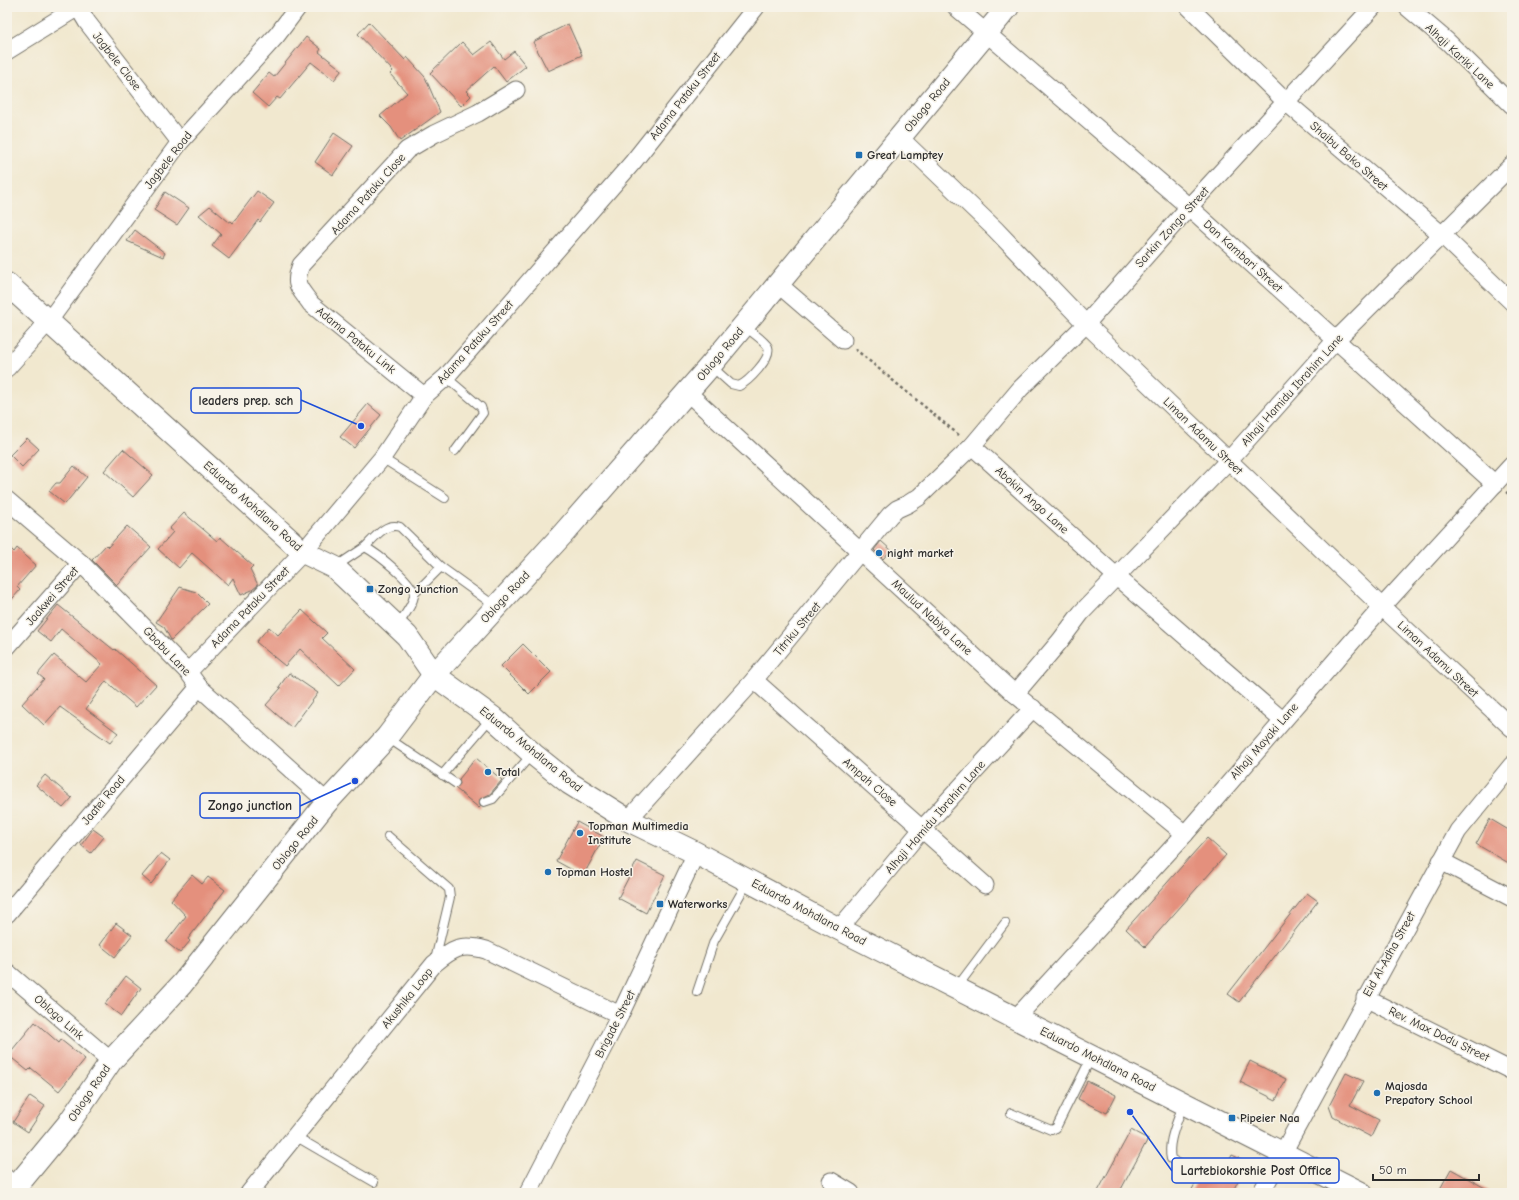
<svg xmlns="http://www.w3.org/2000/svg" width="1519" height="1200" font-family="'Comic Neue',sans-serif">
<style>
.building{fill:#e4907d}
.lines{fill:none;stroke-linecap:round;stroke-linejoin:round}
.service-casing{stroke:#706d64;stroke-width:10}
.minor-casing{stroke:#706d64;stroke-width:19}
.secondary-casing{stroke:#706d64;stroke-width:24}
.path{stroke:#706d64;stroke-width:2.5;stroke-dasharray:3 3;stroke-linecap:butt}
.service{stroke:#fff;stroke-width:8}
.minor{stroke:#fff;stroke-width:17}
.secondary{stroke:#fff;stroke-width:22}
.poi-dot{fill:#1f6fb2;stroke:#f7f3e8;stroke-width:1.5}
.labels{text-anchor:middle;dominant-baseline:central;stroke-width:3;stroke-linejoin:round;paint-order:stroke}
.street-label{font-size:12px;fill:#2b2b2b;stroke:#f7f3e8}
.poi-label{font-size:12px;font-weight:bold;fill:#2b2b2b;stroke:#f7f3e8;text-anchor:start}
.leader{fill:none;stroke:#1d4ed8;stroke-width:1.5}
.callout-dot{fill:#1d4ed8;stroke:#f7f3e8;stroke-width:1.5}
.callout{fill:#f7f3e8;stroke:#1d4ed8;stroke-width:1.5}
.callout-label{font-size:13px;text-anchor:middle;font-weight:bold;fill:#2b2b2b}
</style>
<rect width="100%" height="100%" fill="#f7f3e8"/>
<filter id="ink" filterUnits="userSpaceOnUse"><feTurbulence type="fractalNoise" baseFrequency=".025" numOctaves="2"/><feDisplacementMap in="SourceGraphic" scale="8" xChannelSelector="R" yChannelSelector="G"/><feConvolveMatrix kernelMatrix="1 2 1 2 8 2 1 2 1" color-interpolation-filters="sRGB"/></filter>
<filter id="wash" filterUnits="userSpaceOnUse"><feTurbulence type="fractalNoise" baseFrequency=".012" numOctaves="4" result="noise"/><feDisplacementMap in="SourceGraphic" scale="16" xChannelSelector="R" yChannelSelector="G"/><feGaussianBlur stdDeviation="0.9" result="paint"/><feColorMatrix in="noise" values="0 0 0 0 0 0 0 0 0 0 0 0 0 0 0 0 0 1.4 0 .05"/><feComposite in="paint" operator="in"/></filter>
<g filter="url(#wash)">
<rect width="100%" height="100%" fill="#f1e8cf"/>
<g id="blocks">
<g class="building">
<polygon points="369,22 405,60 407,57 425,77 440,112 400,141 391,127 380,116 407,93 390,74 393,71 358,34"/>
<polygon points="568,24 582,55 548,71 533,42"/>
<polygon points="306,37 321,49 319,52 342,70 334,80 311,62 280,99 277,97 268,107 252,93 269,73 274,77"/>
<polygon points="462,42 474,55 491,42 504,59 514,51 526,66 506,82 494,66 466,91 471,96 461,106 430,73"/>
<polygon points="334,133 353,146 333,175 315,162"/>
<polygon points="257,191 274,203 260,222 258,220 229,259 212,246 221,234 199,215 210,206 229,222 231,221 233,223"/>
<polygon points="165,192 189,208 177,225 154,210"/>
<polygon points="135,230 165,253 163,257 127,241"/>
<polygon points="368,404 381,415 354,448 340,437"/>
<polygon points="27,438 39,449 22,467 10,455"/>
<polygon points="123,449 153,475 133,497 104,471"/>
<polygon points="74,466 87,477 65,504 49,491 56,483 60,483"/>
<polygon points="184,513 217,541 220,537 253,566 250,569 258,585 252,590 241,595 233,578 228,585 192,553 179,568 158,549 173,532 169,529"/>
<polygon points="127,526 151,547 117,585 92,560 106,545 108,547"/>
<polygon points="881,541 891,550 883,559 874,550"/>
<polygon points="7,545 14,552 17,548 36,565 17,587 20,590 7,605"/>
<polygon points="180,587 196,592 208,604 171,640 164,627 156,622"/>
<polygon points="58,605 114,650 115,649 156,685 136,707 106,681 86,709 118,733 110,743 60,707 44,725 22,704 44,679 38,674 54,655 86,682 102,664 61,629 51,642 37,631"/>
<polygon points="302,610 327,633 322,638 355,669 339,686 300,649 285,666 256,642 269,627 278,635"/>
<polygon points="523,644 551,672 529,694 501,666"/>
<polygon points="289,673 318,693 292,728 266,705 281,688 279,687"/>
<polygon points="476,758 502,780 490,794 480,799 479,803 481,806 479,808 455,788 460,784 459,779"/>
<polygon points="45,775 72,798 63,808 36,785"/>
<polygon points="1490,819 1512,832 1512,865 1476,844"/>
<polygon points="577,822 604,837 583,876 556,861"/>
<polygon points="93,829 104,837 91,853 81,845"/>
<polygon points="1207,838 1226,855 1145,947 1126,929"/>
<polygon points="161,853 170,860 151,884 142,876"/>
<polygon points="637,861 665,875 646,913 618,898"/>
<polygon points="192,875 202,884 208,877 225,890 188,939 190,941 180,953 166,942 186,916 171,900"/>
<polygon points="1307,893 1318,901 1239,1002 1228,994"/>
<polygon points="116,923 132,935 115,957 100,945"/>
<polygon points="126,976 141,988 121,1016 105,1004"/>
<polygon points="35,1022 59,1043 61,1040 85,1059 59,1091 31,1068 28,1071 8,1055"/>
<polygon points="1250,1061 1286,1079 1276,1100 1240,1082"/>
<polygon points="1346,1073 1363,1081 1350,1105 1379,1120 1371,1137 1333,1117 1329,1106"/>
<polygon points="1087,1081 1116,1095 1107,1113 1078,1099"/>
<polygon points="30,1096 45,1106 28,1132 13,1122"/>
<polygon points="1131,1130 1148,1139 1119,1193 1097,1193"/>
<polygon points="1232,1155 1247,1162 1232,1193 1190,1193 1204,1168 1221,1177"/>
<polygon points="1451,1169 1494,1193 1448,1193 1440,1189"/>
</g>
</g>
</g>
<g filter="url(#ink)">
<use href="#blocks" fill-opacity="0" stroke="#706d64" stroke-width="1"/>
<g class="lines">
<g class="service-casing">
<g id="service">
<path d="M711 366 731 384 739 386C748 382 772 358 768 347 765 341 750 331 744 326"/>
<polyline points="446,377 481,407 483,413 455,451"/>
<polyline points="382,458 445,498"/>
<path d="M365 547C375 537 386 522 400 527L441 567 495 606"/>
<path d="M335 567 365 547C376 553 416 583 414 596 412 607 403 617 397 626"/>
<polyline points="414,594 441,567"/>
<polyline points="388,738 455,783"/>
<polyline points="442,775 491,718"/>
<polyline points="484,802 493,799 532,754"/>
<polyline points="388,836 449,889 450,897 435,960"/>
<polyline points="957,987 1005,923"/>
<polyline points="697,992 714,941 748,881"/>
<path d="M1183 1104C1178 1121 1167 1141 1171 1159L1196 1173"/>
<polyline points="1011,1113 1051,1130 1056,1128 1091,1058"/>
<polyline points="295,1136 374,1182"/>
<polyline points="7,1173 19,1183"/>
</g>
</g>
<g class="minor-casing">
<g id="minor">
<polyline points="956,7 1189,207 1495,484"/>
<polyline points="1189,7 1286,102 1441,234 1512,302"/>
<polyline points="1407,7 1447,41 1512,105"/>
<polyline points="7,51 78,7 87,22 180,142"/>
<polyline points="900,138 995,229 1086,324 1382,607 1512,728"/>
<polyline points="778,284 843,340"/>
<polyline points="7,368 48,322 180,142 277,35 298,7"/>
<polyline points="687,392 1015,694 1185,834"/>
<path d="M424 396 311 304C299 287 293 286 301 265L407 150 434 134 478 113 516 90"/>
<polyline points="972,446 1117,577 1282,720"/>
<polyline points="7,500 81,563 188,672 199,687 327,802"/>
<polyline points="7,647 81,563"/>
<polyline points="188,672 303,552 382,458 424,396 446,377 633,162 756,7"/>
<polyline points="754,680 985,885"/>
<polyline points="1015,694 1060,641 1081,613 1229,460 1336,340 1512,165"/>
<polyline points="628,820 754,680 890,515 897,509 908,504 919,497 972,446 1020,389 1086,324 1189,207 1373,7"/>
<polyline points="1441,861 1512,898"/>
<polyline points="7,914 199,687"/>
<polyline points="839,929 923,828 1033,708"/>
<polyline points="7,972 111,1061"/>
<polyline points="1365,998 1512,1071"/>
<polyline points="1016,1018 1185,834 1382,607 1512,465"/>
<polyline points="831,1181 851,1193"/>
<path d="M249 1193 434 964C453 948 461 943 486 950L620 1015"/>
<polyline points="528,1193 620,1015 696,853"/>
<polyline points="1261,1193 1458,831 1512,765"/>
</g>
</g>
<g class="secondary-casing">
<g id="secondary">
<polyline points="7,284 303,552 334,567 407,636 434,675 492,717 533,754 569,783 628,820 696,853 839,929 1361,1193"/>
<polyline points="11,1193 68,1124 111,1061 182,984 327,802 387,737 434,675 562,535 710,366 1008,7"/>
</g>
</g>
<g class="path">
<polyline points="855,349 960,436"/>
<polyline points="1506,492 1512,496"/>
</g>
<use href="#service" class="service"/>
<use href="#minor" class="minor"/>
<use href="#secondary" class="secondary"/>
</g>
</g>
<g class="poi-dot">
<rect x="855" y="151" width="8" height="8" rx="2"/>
<circle cx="879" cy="553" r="4"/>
<rect x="366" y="585" width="8" height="8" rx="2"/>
<circle cx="488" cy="772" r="4"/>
<circle cx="580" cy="833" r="4"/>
<circle cx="548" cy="872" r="4"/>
<rect x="656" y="900" width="8" height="8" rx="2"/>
<circle cx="1377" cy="1093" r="4"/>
<rect x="1228" y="1114" width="8" height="8" rx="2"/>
</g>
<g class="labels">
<g class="street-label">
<text transform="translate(1460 56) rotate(43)">Alhaji Kariki Lane</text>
<text transform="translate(117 61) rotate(52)">Jagbele Close</text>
<text transform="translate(685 96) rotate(-52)">Adama Pataku Street</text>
<text transform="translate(927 105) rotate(-51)">Oblogo Road</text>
<text transform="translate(1349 156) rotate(41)">Shaibu Bako Street</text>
<text transform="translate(168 160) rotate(-52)">Jagbele Road</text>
<text transform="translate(368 194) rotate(-48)">Adama Pataku Close</text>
<text transform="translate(1172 227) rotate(-48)">Sarkin Zongo Street</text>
<text transform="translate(1243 256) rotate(42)">Dan Kambari Street</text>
<text transform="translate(356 340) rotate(39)">Adama Pataku Link</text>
<text transform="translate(475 342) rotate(-48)">Adama Pataku Street</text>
<text transform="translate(720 354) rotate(-50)">Oblogo Road</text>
<text transform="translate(1292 390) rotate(-48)">Alhaji Hamidu Ibrahim Lane</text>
<text transform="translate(1203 436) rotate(44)">Liman Adamu Street</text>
<text transform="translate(1032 500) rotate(42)">Abokin Ango Lane</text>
<text transform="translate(253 506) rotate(42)">Eduardo Mohdlana Road</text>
<text transform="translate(52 596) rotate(-49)">Jaakwei Street</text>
<text transform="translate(505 597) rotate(-47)">Oblogo Road</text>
<text transform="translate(250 607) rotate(-46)">Adama Pataku Street</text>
<text transform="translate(932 617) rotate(43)">Maulud Nabiya Lane</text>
<text transform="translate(797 629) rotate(-50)">Titriku Street</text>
<text transform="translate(167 651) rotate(46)">Gbobu Lane</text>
<text transform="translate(1438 659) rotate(43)">Liman Adamu Street</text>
<text transform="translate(1264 741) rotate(-49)">Alhaji Mayaki Lane</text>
<text transform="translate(531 749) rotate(39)">Eduardo Mohdlana Road</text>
<text transform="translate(870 782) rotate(41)">Ampah Close</text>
<text transform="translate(103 800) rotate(-50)">Jaatei Road</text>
<text transform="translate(935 817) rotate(-49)">Alhaji Hamidu Ibrahim Lane</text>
<text transform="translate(295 843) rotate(-51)">Oblogo Road</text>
<text transform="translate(809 912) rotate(28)">Eduardo Mohdlana Road</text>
<text transform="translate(1389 954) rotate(-61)">Eid Al-Adha Street</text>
<text transform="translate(407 998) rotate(-51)">Akushika Loop</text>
<text transform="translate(59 1017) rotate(41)">Oblogo Link</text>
<text transform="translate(615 1024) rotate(-63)">Brigade Street</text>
<text transform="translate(1439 1034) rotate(26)">Rev. Max Dodu Street</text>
<text transform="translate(1098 1059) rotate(27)">Eduardo Mohdlana Road</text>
<text transform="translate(89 1093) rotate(-56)">Oblogo Road</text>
</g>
<g class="poi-label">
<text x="867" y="155">Great Lamptey</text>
<text x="887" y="553">night market</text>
<text x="378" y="589">Zongo Junction</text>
<text x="496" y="772">Total</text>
<text x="588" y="826">Topman Multimedia<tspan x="588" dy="14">Institute</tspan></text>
<text x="556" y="872">Topman Hostel</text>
<text x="668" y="904">Waterworks</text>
<text x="1385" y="1086">Majosda<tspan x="1385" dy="14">Prepatory School</tspan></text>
<text x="1240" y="1118">Pipeier Naa</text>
</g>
</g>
<path class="leader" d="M361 426L301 400M355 781L300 806M1130 1112L1172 1171"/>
<g class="callout-dot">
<circle cx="361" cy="426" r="4"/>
<circle cx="355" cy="781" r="4"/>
<circle cx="1130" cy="1112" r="4"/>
</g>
<g class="callout">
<rect x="191" y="388" width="110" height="25" rx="4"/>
<rect x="200" y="793" width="100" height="25" rx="4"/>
<rect x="1172" y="1158" width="167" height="25" rx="4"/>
</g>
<g class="callout-label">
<text x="246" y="405">leaders prep. sch</text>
<text x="250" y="810">Zongo junction</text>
<text x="1256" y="1175">Lartebiokorshie Post Office</text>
</g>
<rect width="1519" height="1200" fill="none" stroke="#f7f3e8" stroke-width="24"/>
<path d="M1373 1174v6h106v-6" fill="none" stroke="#2b2b2b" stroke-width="2"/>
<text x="1379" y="1174" font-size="12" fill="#2b2b2b" stroke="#f7f3e8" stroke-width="3" paint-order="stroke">50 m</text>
</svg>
